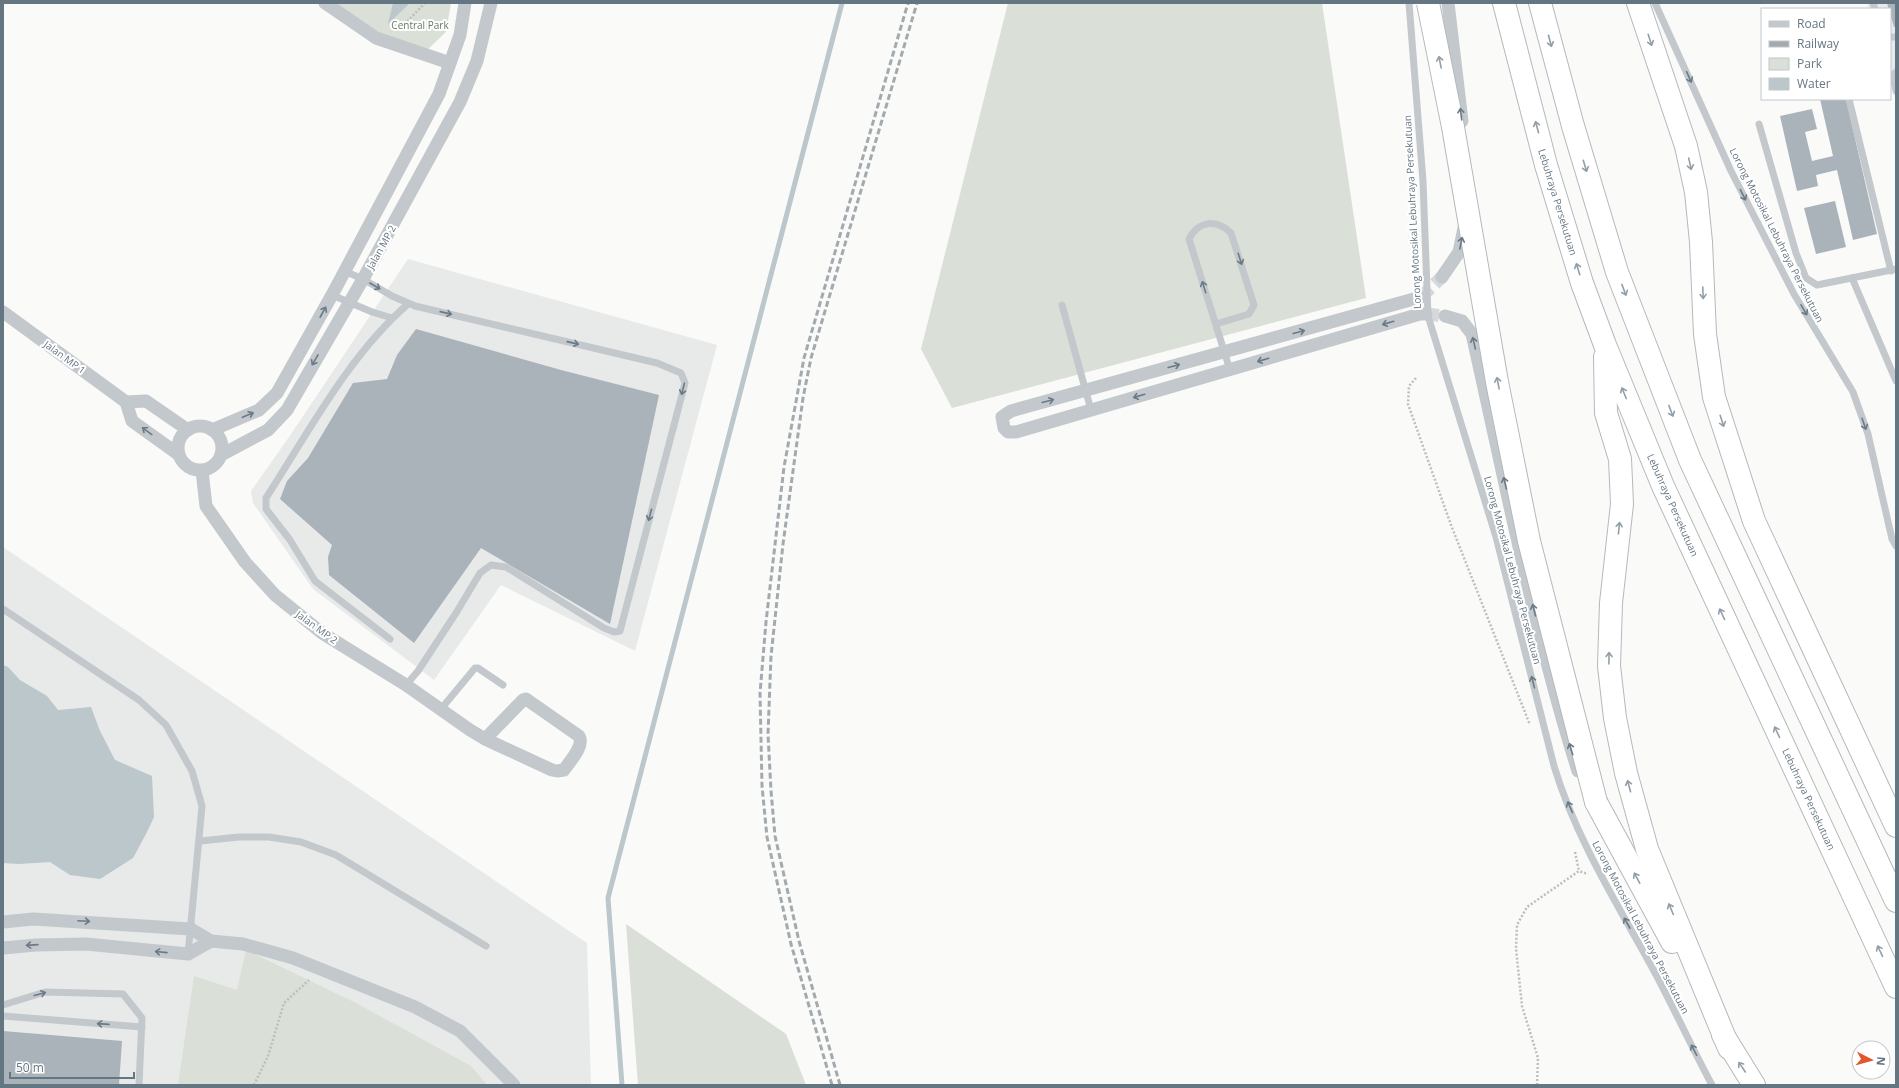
<svg xmlns="http://www.w3.org/2000/svg" width="1899" height="1088" font-family="'Open Sans',sans-serif">
<style>
.built{fill:#e8e9e9}
.green{fill:#dadfd7}
.water{fill:#bbc7cb}
.lines{fill:none;stroke-linecap:round;stroke-linejoin:round}
.stream{stroke:#bbc7cb;stroke-width:5}
.building{fill:#aab3b9}
.minor-tunnel{stroke:#d5d9db;stroke-width:13;stroke-dasharray:13 6;stroke-linecap:butt}
.trunk-casing{stroke:#b4b9bd;stroke-width:24}
.path{stroke:#bbbfc2;stroke-width:2.5;stroke-dasharray:2 2;stroke-linecap:butt}
.service{stroke:#c3c8cc;stroke-width:7}
.minor{stroke:#c3c8cc;stroke-width:13}
.trunk{stroke:#fff;stroke-width:22}
.rail{stroke:#a2aab0;stroke-width:3;stroke-dasharray:6 3;stroke-linecap:butt}
.trunk-bridge-casing{stroke:#b4b9bd;stroke-width:24;stroke-linecap:butt}
.trunk-bridge{stroke:#fff;stroke-width:22}
.oneway{stroke:#939fa8}
.oneway2{stroke:#6a7a87}
.labels{text-anchor:middle;dominant-baseline:central;stroke-width:4;stroke-linejoin:round;paint-order:stroke}
.park-label{font-size:10px;fill:#687a64;stroke:#fff}
.street-label{font-size:10px;fill:#657683;stroke:#fff}
</style>
<rect width="100%" height="100%" fill="#fafaf8"/>
<g class="built">
<polygon points="1867,3 1896,3 1896,100 1890,80 1890,9 1869,9"/>
<polygon points="408,259 717,345 635,651 501,585 434,680 313,589 253,503 251,491 289,437"/>
<polygon points="3,547 587,943 591,1085 3,1085"/>
</g>
<g class="green">
<polygon points="332,3 451,3 446,32 428,49 398,42 362,25"/>
<polygon points="1008,3 1322,3 1366,298 952,408 921,349"/>
<polygon points="626,924 786,1034 806,1085 638,1085"/>
<polygon points="246,950 358,1004 471,1066 487,1085 178,1085 194,976 237,990"/>
</g>
<g class="water">
<polygon points="393,3 410,3 388,24"/>
<polygon points="3,665 8,667 20,680 47,696 58,710 91,707 100,731 115,760 152,776 154,817 146,834 133,858 100,879 70,875 50,862 19,864 3,863"/>
</g>
<g class="lines">
<polyline class="stream" points="622,1085 608,898 842,3"/>
</g>
<g class="building">
<polygon points="1887,3 1896,3 1896,26 1894,27"/>
<polygon points="1820,99 1846,99 1877,234 1853,240 1837,170 1816,175 1818,186 1797,191 1780,116 1812,109 1817,129 1805,132 1812,161 1833,156"/>
<polygon points="1835,201 1846,247 1816,254 1804,208"/>
<polygon points="416,329 561,370 659,395 610,624 481,548 414,643 329,575 328,557 332,545 280,499 287,481 308,458 353,383 387,379 397,355"/>
<polygon points="3,1031 122,1041 119,1085 3,1085"/>
</g>
<g class="lines">
<g class="minor-tunnel">
<polyline points="1421,297 1442,277"/>
<polyline points="1426,314 1445,316"/>
</g>
<g class="trunk-casing">
<g id="trunk">
<polyline points="1504,3 1546,165 1582,283 1605,345 1663,486 1896,987"/>
<polyline points="1540,3 1573,126 1617,272 1690,460 1896,901"/>
<polyline points="1638,3 1686,146 1696,192 1701,242 1705,334 1714,397 1754,521 1896,826"/>
<polyline points="1605,357 1606,413 1620,459 1622,504 1611,603 1609,666 1615,718 1626,773 1647,849 1729,1048"/>
<polyline points="1596,802 1672,942"/>
<polyline points="1723,1035 1754,1085"/>
</g>
</g>
<g class="path">
<polyline points="399,30 425,3"/>
<polyline points="1416,378 1409,386 1408,404 1451,525 1530,725"/>
<polyline points="1575,852 1579,871"/>
<polyline points="254,1085 268,1056 284,1003 309,980"/>
<polyline points="1537,1085 1538,1058 1522,1006 1516,949 1517,925 1527,907 1579,871 1588,874"/>
</g>
<g class="service">
<path d="M1409 3 1423 181 1428 316 1496 537 1554 766C1576 839 1618 905 1654 971 1674 1008 1692 1048 1712 1085"/>
<polyline points="1655,3 1731,171 1794,294 1853,392 1868,434 1892,539 1896,546"/>
<polyline points="1873,3 1875,9"/>
<polyline points="1890,37 1896,37"/>
<polyline points="1896,72 1893,75 1896,91"/>
<polyline points="1849,99 1891,271"/>
<polyline points="1759,124 1796,253 1806,278 1817,285 1896,269"/>
<polyline points="344,271 363,279 392,296 415,306 657,363 681,373 685,383 620,631 614,632 604,628 506,567 491,565 480,573 456,613 418,671 406,685"/>
<polyline points="1852,278 1896,381"/>
<polyline points="332,295 372,312 392,318"/>
<polyline points="1062,305 1091,410"/>
<path d="M1216 324 1249 314 1254 305 1231 233C1217 219 1199 220 1189 239L1230 370"/>
<polyline points="3,609 139,700 166,725 192,771 202,806 188,954"/>
<path d="M390 639 315 581 290 540 266 509V498C308 433 349 355 408 304"/>
<polyline points="441,709 475,668 478,668 503,685"/>
<polyline points="200,841 239,837 269,837 301,842 336,855 486,946"/>
<polyline points="3,1005 45,992 123,994 142,1018 139,1085"/>
<polyline points="3,1016 142,1027"/>
</g>
<g class="minor">
<polyline points="325,3 376,38 450,63"/>
<polyline points="1448,3 1462,121"/>
<polyline points="1442,277 1459,252 1465,223"/>
<polyline points="1421,297 1011,411 1002,417 1004,428 1008,432 1016,432 1420,314 1426,314"/>
<polyline points="3,312 126,402 132,421 178,454"/>
<path d="M1445 316 1462 321 1472 334C1505 480 1533 628 1578 771"/>
<polyline points="126,402 146,401 188,430"/>
<circle cx="200" cy="448" r="22"/>
<polyline points="212,430 259,410 277,393 332,295 439,94 460,35 465,3"/>
<polyline points="221,455 268,430 287,410 363,279 460,102 477,61 491,3"/>
<path d="M202 471 206 506 245 562 275 595 322 633 406 685 470 730 485 739 552 770 557 771 564 770C569 762 585 746 579 736L526 699 523 700 485 739"/>
<polyline points="3,922 33,919 191,929 211,941 243,944 293,958 415,1007 460,1031 514,1085"/>
<polyline points="3,948 36,945 86,944 188,954 211,941"/>
</g>
<use href="#trunk" class="trunk"/>
<g class="rail">
<polyline points="832,1085 791,944 767,837 762,786 760,693 766,622 784,467 804,358 908,3"/>
<polyline points="840,1085 799,941 775,836 771,791 768,734 771,656 783,544 803,398 811,358 917,3"/>
</g>
<g class="trunk-bridge-casing">
<polyline id="trunk-bridge" points="1428,3 1453,127 1497,382 1529,541 1596,802"/>
</g>
<use href="#trunk-bridge" class="trunk-bridge"/>
</g>
<defs><path id="oneway-shaft" d="M-6 0H5M1.5-3L5.5 0L1.5 3" fill="none" stroke-width="1.6" stroke-linecap="round" stroke-linejoin="round"/></defs>
<g class="oneway">
<use href="#oneway-shaft" transform="translate(1650 40) rotate(72)"/>
<use href="#oneway-shaft" transform="translate(1550 41) rotate(75)"/>
<use href="#oneway-shaft" transform="translate(1440 62) rotate(-101)"/>
<use href="#oneway-shaft" transform="translate(1537 127) rotate(-105)"/>
<use href="#oneway-shaft" transform="translate(1690 164) rotate(78)"/>
<use href="#oneway-shaft" transform="translate(1585 166) rotate(73)"/>
<use href="#oneway-shaft" transform="translate(1578 269) rotate(-107)"/>
<use href="#oneway-shaft" transform="translate(1624 290) rotate(69)"/>
<use href="#oneway-shaft" transform="translate(1703 293) rotate(88)"/>
<use href="#oneway-shaft" transform="translate(1498 383) rotate(-101)"/>
<use href="#oneway-shaft" transform="translate(1624 393) rotate(-112)"/>
<use href="#oneway-shaft" transform="translate(1671 411) rotate(69)"/>
<use href="#oneway-shaft" transform="translate(1722 421) rotate(72)"/>
<use href="#oneway-shaft" transform="translate(1619 528) rotate(-84)"/>
<use href="#oneway-shaft" transform="translate(1722 614) rotate(-115)"/>
<use href="#oneway-shaft" transform="translate(1609 658) rotate(-89)"/>
<use href="#oneway-shaft" transform="translate(1777 732) rotate(-115)"/>
<use href="#oneway-shaft" transform="translate(1629 786) rotate(-105)"/>
<use href="#oneway-shaft" transform="translate(1637 878) rotate(-118)"/>
<use href="#oneway-shaft" transform="translate(1671 909) rotate(-113)"/>
<use href="#oneway-shaft" transform="translate(1880 951) rotate(-115)"/>
<use href="#oneway-shaft" transform="translate(1742 1067) rotate(-124)"/>
</g>
<g class="oneway2">
<use href="#oneway-shaft" transform="translate(1689 77) rotate(66)"/>
<use href="#oneway-shaft" transform="translate(1461 114) rotate(-97)"/>
<use href="#oneway-shaft" transform="translate(1743 195) rotate(63)"/>
<use href="#oneway-shaft" transform="translate(1461 243) rotate(-78)"/>
<use href="#oneway-shaft" transform="translate(1240 259) rotate(72)"/>
<use href="#oneway-shaft" transform="translate(375 286) rotate(30)"/>
<use href="#oneway-shaft" transform="translate(1204 287) rotate(-107)"/>
<use href="#oneway-shaft" transform="translate(1804 310) rotate(60)"/>
<use href="#oneway-shaft" transform="translate(323 312) rotate(-61)"/>
<use href="#oneway-shaft" transform="translate(446 313) rotate(13)"/>
<use href="#oneway-shaft" transform="translate(1388 323) rotate(164)"/>
<use href="#oneway-shaft" transform="translate(1299 332) rotate(-15)"/>
<use href="#oneway-shaft" transform="translate(573 343) rotate(13)"/>
<use href="#oneway-shaft" transform="translate(1474 343) rotate(-103)"/>
<use href="#oneway-shaft" transform="translate(315 360) rotate(120)"/>
<use href="#oneway-shaft" transform="translate(1263 360) rotate(164)"/>
<use href="#oneway-shaft" transform="translate(1174 366) rotate(-15)"/>
<use href="#oneway-shaft" transform="translate(683 389) rotate(104)"/>
<use href="#oneway-shaft" transform="translate(1139 396) rotate(164)"/>
<use href="#oneway-shaft" transform="translate(1048 401) rotate(-15)"/>
<use href="#oneway-shaft" transform="translate(248 415) rotate(-23)"/>
<use href="#oneway-shaft" transform="translate(1864 424) rotate(71)"/>
<use href="#oneway-shaft" transform="translate(147 431) rotate(-144)"/>
<use href="#oneway-shaft" transform="translate(1505 483) rotate(-103)"/>
<use href="#oneway-shaft" transform="translate(650 515) rotate(105)"/>
<use href="#oneway-shaft" transform="translate(1534 610) rotate(-104)"/>
<use href="#oneway-shaft" transform="translate(1533 682) rotate(-104)"/>
<use href="#oneway-shaft" transform="translate(1571 749) rotate(-107)"/>
<use href="#oneway-shaft" transform="translate(1570 807) rotate(-114)"/>
<use href="#oneway-shaft" transform="translate(84 921) rotate(3)"/>
<use href="#oneway-shaft" transform="translate(1627 923) rotate(-119)"/>
<use href="#oneway-shaft" transform="translate(32 945) rotate(176)"/>
<use href="#oneway-shaft" transform="translate(161 952) rotate(-174)"/>
<use href="#oneway-shaft" transform="translate(40 994) rotate(-15)"/>
<use href="#oneway-shaft" transform="translate(103 1024) rotate(-176)"/>
<use href="#oneway-shaft" transform="translate(1694 1050) rotate(-117)"/>
</g>
<g class="labels">
<g class="park-label">
<text x="420" y="25">Central Park</text>
</g>
<g class="street-label">
<text transform="translate(1558 202) rotate(73)">Lebuhraya Persekutuan</text>
<text transform="translate(1412 212) rotate(-93)">Lorong Motosikal Lebuhraya Persekutuan</text>
<text transform="translate(1777 235) rotate(63)">Lorong Motosikal Lebuhraya Persekutuan</text>
<text transform="translate(381 247) rotate(-61)">Jalan MP 2</text>
<text transform="translate(65 357) rotate(36)">Jalan MP 1</text>
<text transform="translate(1673 505) rotate(66)">Lebuhraya Persekutuan</text>
<text transform="translate(1513 570) rotate(75)">Lorong Motosikal Lebuhraya Persekutuan</text>
<text transform="translate(317 627) rotate(36)">Jalan MP 2</text>
<text transform="translate(1809 799) rotate(65)">Lebuhraya Persekutuan</text>
<text transform="translate(1641 927) rotate(62)">Lorong Motosikal Lebuhraya Persekutuan</text>
</g>
</g>
<rect width="1899" height="1088" fill="none" stroke="#657683" stroke-width="8"/>
<rect x="1761" y="8" width="130" height="92" fill="#ffffff" stroke="#c1c8cd"/>
<rect x="1769" y="21" width="20" height="6" fill="#c3c8cc" stroke="#c1c8cd"/>
<text x="1797" y="28" font-size="12" fill="#657683">Road</text>
<rect x="1769" y="41" width="20" height="6" fill="#a2aab0" stroke="#c1c8cd"/>
<text x="1797" y="48" font-size="12" fill="#657683">Railway</text>
<rect x="1769" y="58" width="20" height="12" fill="#dadfd7" stroke="#c1c8cd"/>
<text x="1797" y="68" font-size="12" fill="#657683">Park</text>
<rect x="1769" y="78" width="20" height="12" fill="#bbc7cb" stroke="#c1c8cd"/>
<text x="1797" y="88" font-size="12" fill="#657683">Water</text>
<g transform="translate(1871 1060) rotate(96)"><circle r="19" fill="#ffffff" stroke="#c1c8cd"/>
<path d="M0-3L7 15L0 10L-7 15Z" fill="#e4572e"/>
<text y="-6" font-size="11" font-weight="bold" text-anchor="middle" fill="#657683">N</text>
</g>
<path d="M10 1072v6h124v-6" fill="none" stroke="#657683" stroke-width="2"/>
<text x="16" y="1072" font-size="12" fill="#657683" stroke="#ffffff" stroke-width="3" paint-order="stroke">50 m</text>
</svg>
